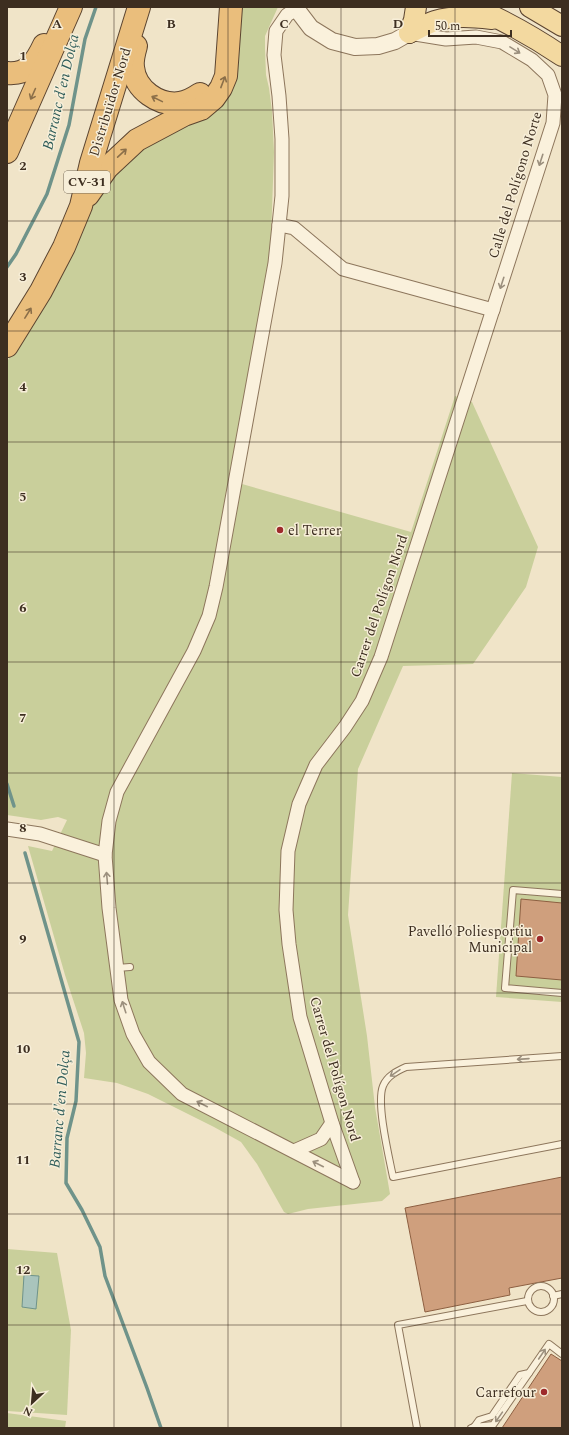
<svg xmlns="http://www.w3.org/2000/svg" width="569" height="1435" font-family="Spectral,serif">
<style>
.green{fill:#c9cf9b}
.water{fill:#a9c4bc;stroke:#6f938a}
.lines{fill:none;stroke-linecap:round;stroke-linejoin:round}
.stream{stroke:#6f938a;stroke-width:3.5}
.building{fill:#cf9f7d;stroke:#8d5f41}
.service-casing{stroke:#8d765c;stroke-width:8}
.minor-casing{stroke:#8d765c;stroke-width:15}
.tertiary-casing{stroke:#8d765c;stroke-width:18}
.primary-casing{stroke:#5b4430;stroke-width:22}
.trunk-casing{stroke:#5b4430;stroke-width:24}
.service{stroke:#faf1dc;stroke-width:6}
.minor{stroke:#faf1dc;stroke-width:13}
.tertiary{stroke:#faf1dc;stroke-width:16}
.primary{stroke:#f3d9a0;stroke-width:20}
.trunk{stroke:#eabe7c;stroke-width:22}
.oneway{stroke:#9c907e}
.oneway2{stroke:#8b6f49}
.grid{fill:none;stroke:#3d2e20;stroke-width:1;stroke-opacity:0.55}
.poi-dot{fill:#9e2a2b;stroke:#f7eed8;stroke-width:1.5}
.labels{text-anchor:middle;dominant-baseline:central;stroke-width:3;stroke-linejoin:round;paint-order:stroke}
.shield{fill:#f7eed8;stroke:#756857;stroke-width:1}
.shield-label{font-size:13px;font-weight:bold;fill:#3d2e20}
.street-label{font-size:14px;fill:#3d2e20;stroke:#f7eed8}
.poi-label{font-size:14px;fill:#3d2e20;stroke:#f7eed8;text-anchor:end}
.water-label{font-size:15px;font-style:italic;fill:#2f5d5a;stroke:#f7eed8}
.grid-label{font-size:13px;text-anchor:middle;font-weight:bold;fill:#3d2e20;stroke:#f7eed8;stroke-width:3;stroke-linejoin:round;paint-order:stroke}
</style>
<rect width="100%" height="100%" fill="#f0e4c8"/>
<g class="green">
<polygon points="235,7 278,7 265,36 265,49 266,75 269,88 272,111 274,152 271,239 261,318 228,480 411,532 455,396 472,402 538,547 526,587 473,664 403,666 358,769 348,915 367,1036 375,1107 390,1194 382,1201 308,1209 288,1214 284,1212 257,1164 241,1142 214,1127 148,1094 117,1083 84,1078 86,1053 84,1033 65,975 28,846 52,851 67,820 58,817 41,820 7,815 7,362 104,184 140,147 210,109"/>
<polygon points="512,773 562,777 562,1002 496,997"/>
<polygon points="7,1249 57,1253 71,1330 67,1415 7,1411"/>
<polygon points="7,1413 66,1421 65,1428 7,1428"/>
</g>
<polygon class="water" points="24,1275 39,1276 36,1309 22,1307"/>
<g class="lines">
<g class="stream">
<polyline points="7,267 16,254 47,194 69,125 85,39 96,7"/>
<polyline points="7,784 14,806"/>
<polyline points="25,853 79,1042 76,1101 67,1138 66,1183 82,1210 100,1247 105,1276 147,1388 161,1428"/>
</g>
</g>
<g class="building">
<polygon points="521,899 562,903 562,980 516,976"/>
<polygon points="562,1177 562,1278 509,1288 510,1295 425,1312 405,1208"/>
<polygon points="551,1354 562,1361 562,1428 502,1428"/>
</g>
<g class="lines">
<g class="service-casing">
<g id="service">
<polyline points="562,894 513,890 505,988 562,993"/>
<polyline points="117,968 130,967"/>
<path d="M562 1056 406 1067C397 1071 387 1076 383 1086 376 1103 389 1157 393 1177L562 1144"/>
<circle cx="541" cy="1299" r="13"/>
<polyline points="553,1296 562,1294"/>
<polyline points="474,1427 493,1425 529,1373"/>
<polyline points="417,1428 398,1325 527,1301"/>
<polyline points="471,1428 474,1427 479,1420 492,1416 520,1375 529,1373 549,1344 562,1354"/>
</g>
</g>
<g class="minor-casing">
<g id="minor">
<polyline points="296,9 287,15 276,31 274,55 279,96 282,139 282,196 275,263 216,587 209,616 194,651 117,792 109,821 105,855 109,908 121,1000 133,1034 149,1062 182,1094 353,1182"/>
<polyline points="279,225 294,228 343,269 493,310"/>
<polyline points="7,829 40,834 105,855"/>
<polyline points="294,1151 321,1139 332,1123"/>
<polyline points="353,1182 332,1123 300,1017 289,944 286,910 288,851 299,804 316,765 345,727 362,701 381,657 553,123 555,95 548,75 532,60 502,42 476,37 446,39 409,33"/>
</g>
</g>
<g class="tertiary-casing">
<polyline id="tertiary" points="295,7 311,28 332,41 355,47 378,46 395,41 409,33"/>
</g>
<g class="primary-casing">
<g id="primary">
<path d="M474 7C505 21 534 37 562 56"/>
<polyline points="530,7 562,26"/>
<path d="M409 33C418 29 426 24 435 21 454 15 473 17 492 19"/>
<polyline points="409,33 414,20 416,7"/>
</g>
</g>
<g class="trunk-casing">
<g id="trunk">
<path d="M136 46C134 53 132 60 133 67 135 90 159 106 180 103 187 102 194 98 200 94"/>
<path d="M7 73C28 75 36 62 44 45"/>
<polyline points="7,152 71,7"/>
<polyline points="88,195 107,168 137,140 184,115 201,109 214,98 221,88 226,76 231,7"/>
<polyline points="7,346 41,291 64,247 81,206 91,163 139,7"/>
</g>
</g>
<use href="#service" class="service"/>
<use href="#minor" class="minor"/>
<use href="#tertiary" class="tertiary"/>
<use href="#primary" class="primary"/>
<use href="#trunk" class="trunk"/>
</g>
<defs><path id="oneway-shaft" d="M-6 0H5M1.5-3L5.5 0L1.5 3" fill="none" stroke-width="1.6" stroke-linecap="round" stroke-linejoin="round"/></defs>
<g class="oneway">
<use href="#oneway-shaft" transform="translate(515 50) rotate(32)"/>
<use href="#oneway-shaft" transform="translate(541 160) rotate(108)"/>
<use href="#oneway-shaft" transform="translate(502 283) rotate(108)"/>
<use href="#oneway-shaft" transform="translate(107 878) rotate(-95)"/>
<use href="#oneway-shaft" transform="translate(124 1007) rotate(-108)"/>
<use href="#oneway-shaft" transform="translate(523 1059) rotate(176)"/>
<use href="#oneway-shaft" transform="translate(395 1073) rotate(146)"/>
<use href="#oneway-shaft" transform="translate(202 1104) rotate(-153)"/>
<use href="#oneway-shaft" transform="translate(318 1164) rotate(-153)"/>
<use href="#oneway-shaft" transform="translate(542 1354) rotate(-56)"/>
<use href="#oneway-shaft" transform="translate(499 1417) rotate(125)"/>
</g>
<g class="oneway2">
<use href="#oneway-shaft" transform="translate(223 82) rotate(-69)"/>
<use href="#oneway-shaft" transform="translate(33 94) rotate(114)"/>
<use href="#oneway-shaft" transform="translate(157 99) rotate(-154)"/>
<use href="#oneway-shaft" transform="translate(122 153) rotate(-43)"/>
<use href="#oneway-shaft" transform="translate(28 313) rotate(-58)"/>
</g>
<path class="grid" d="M114 7V1428M228 7V1428M341 7V1428M455 7V1428M7 110H562M7 221H562M7 331H562M7 442H562M7 552H562M7 662H562M7 773H562M7 883H562M7 993H562M7 1104H562M7 1214H562M7 1325H562"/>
<g class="poi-dot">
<circle cx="280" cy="530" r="4"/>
<circle cx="540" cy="939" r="4"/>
<circle cx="544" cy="1392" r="4"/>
</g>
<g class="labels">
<rect class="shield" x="64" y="171" width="46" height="22" rx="3"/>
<g class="shield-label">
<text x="87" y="182">CV-31</text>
</g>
<g class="street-label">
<text transform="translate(110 102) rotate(-73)">Distribuïdor Nord</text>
<text transform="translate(515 185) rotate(-73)">Calle del Polígono Norte</text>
<text transform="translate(379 606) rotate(-71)">Carrer del Polígon Nord</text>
<text transform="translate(335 1069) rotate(74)">Carrer del Polígon Nord</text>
</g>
<g class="poi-label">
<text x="288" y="530" text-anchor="start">el Terrer</text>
<text x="532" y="931">Pavelló Poliesportiu<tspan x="532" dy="16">Municipal</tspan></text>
<text x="536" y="1392">Carrefour</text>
</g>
<g class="water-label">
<text transform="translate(61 92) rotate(-77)">Barranc d'en Dolça</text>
<text transform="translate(60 1109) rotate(-85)">Barranc d'en Dolça</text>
</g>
</g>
<g class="grid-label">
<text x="57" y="28">A</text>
<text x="171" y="28">B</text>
<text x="284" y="28">C</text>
<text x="398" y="28">D</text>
<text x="23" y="60">1</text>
<text x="23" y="170">2</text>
<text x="23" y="281">3</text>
<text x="23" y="391">4</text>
<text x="23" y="501">5</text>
<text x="23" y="612">6</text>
<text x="23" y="722">7</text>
<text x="23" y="832">8</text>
<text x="23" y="943">9</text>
<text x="23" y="1053">10</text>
<text x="23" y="1164">11</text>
<text x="23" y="1274">12</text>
</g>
<rect width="569" height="1435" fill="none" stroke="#3d2e20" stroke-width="16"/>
<g transform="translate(32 1403) rotate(206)" stroke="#f7eed8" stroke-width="3" paint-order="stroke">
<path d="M0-3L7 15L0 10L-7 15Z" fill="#3d2e20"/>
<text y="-6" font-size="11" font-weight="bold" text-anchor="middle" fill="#3d2e20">N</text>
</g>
<path d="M429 30v6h82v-6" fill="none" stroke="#3d2e20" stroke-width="2"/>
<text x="435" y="30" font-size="12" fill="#3d2e20" stroke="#f7eed8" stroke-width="3" paint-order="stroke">50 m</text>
</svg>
